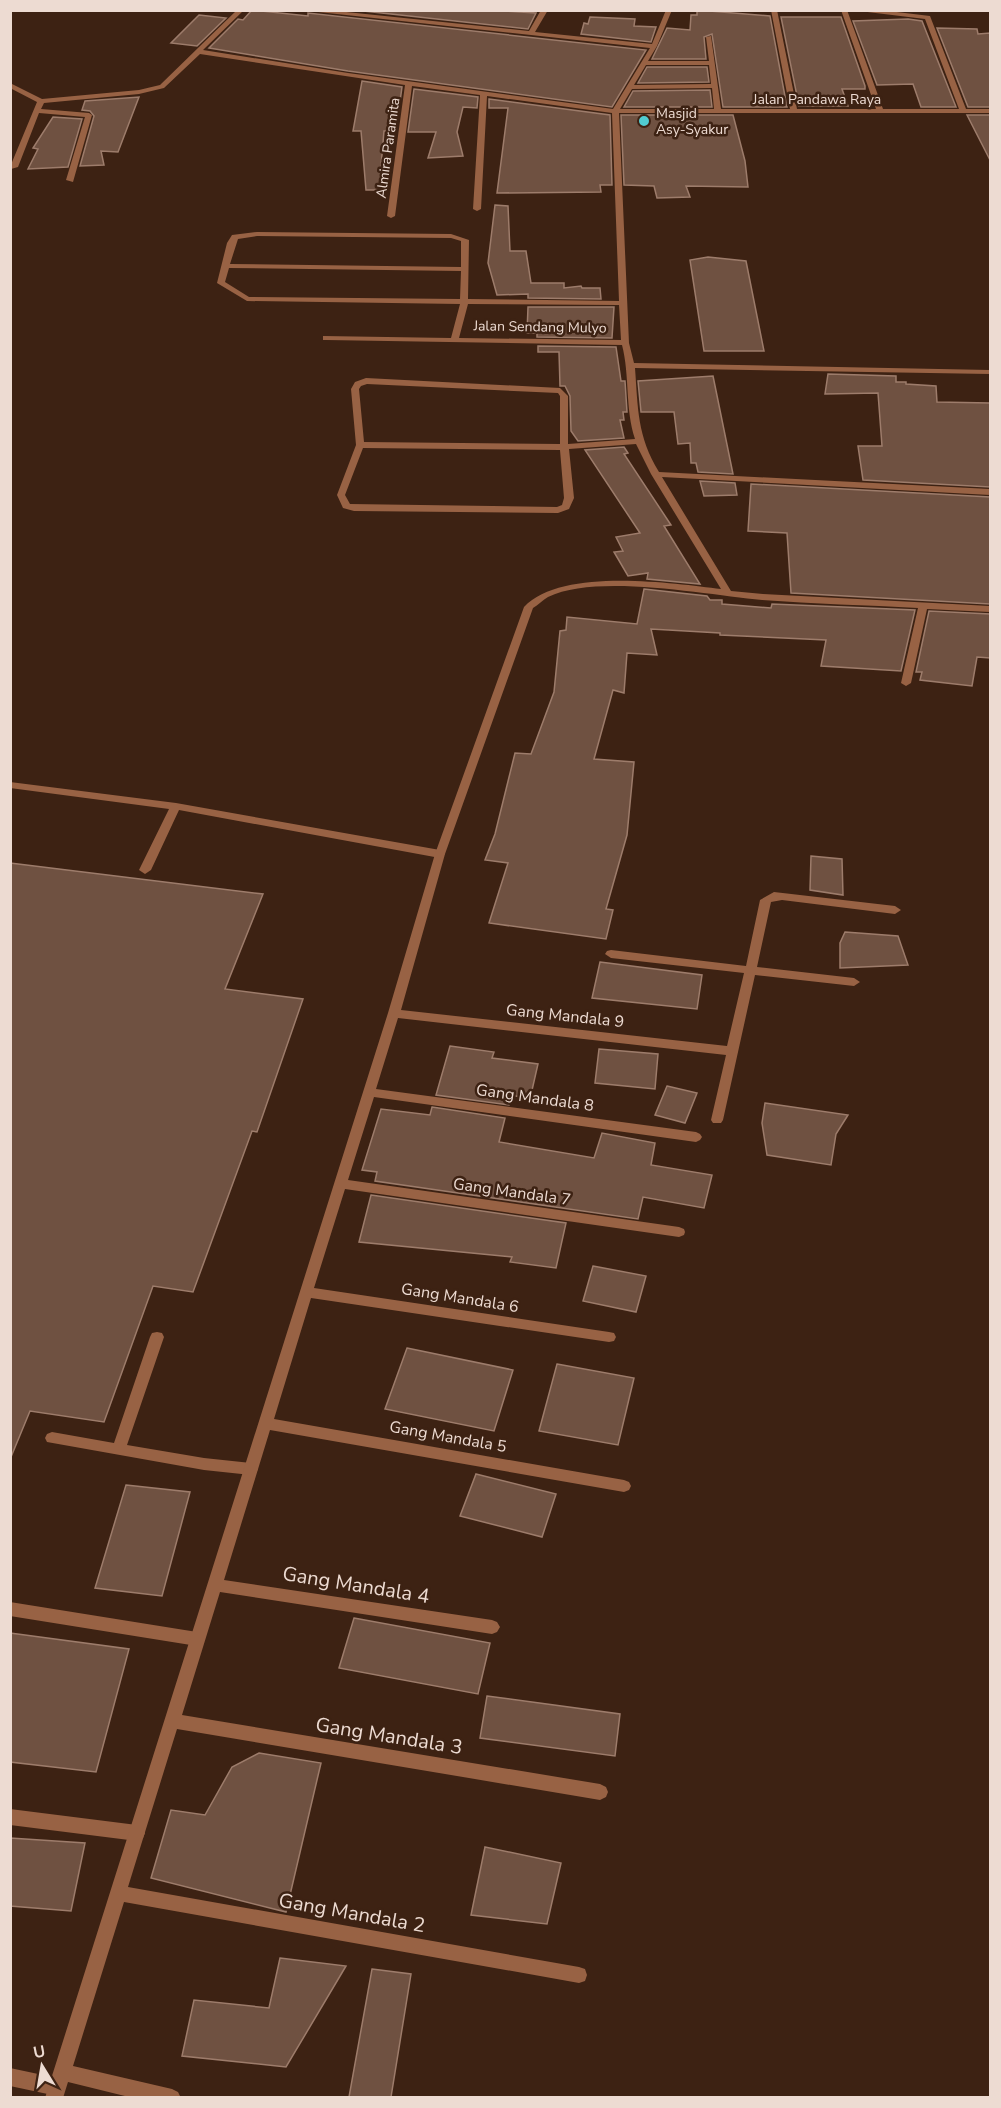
<svg xmlns="http://www.w3.org/2000/svg" width="1001" height="2108" font-family="'Nunito Sans',sans-serif">
<style>
.building{fill:#6f5141;stroke:#9d7c6b;stroke-width:1.5}
.lines{fill:none;stroke-linecap:round;stroke-linejoin:round}
.service{fill:#986244;fill-rule:evenodd}
.minor{fill:#986244;fill-rule:evenodd}
.poi-dot{fill:#51ccd1;stroke:#3d2213;stroke-width:2}
.labels{text-anchor:middle;dominant-baseline:central;stroke-width:5;stroke-linejoin:round;paint-order:stroke}
.far-street-label{font-size:14px;fill:#eddbd2;stroke:#3d2213}
.far-poi-label{font-size:14px;fill:#eddbd2;stroke:#3d2213;text-anchor:start}
.street-label{font-size:16px;fill:#eddbd2;stroke:#3d2213}
.near-street-label{font-size:20px;fill:#eddbd2;stroke:#3d2213}
</style>
<rect width="100%" height="100%" fill="#3d2213"/>
<g class="building">
<polygon points="252,10 308,16 308,13 646,50 612,107 348,71 209,48 238,19 243,20"/>
<polygon points="354,10 491,10 536,13 528,29"/>
<polygon points="697,10 770,16 787,107 723,107 712,34 704,37 706,59 652,59 667,28 690,30 691,15 697,15"/>
<polygon points="199,15 226,18 197,46 171,43"/>
<polygon points="590,17 635,19 634,26 656,27 651,42 581,34 584,23 588,24"/>
<polygon points="781,17 841,17 865,86 865,89 842,89 848,106 799,106"/>
<polygon points="908,19 922,21 956,107 921,107 913,84 877,85 853,21"/>
<polygon points="937,28 977,29 978,34 990,33 990,107 968,107"/>
<polygon points="647,67 707,67 709,82 638,83"/>
<polygon points="362,81 402,87 396,131 384,131 379,190 366,190 361,131 353,131"/>
<polygon points="414,89 478,97 477,108 463,107 457,132 463,156 428,158 436,132 408,132"/>
<polygon points="710,90 712,107 624,107 633,91"/>
<polygon points="139,97 118,152 101,151 104,165 80,166 94,116 90,111 82,110 85,101"/>
<polygon points="489,99 610,115 612,185 600,185 601,192 497,193 508,108 489,108"/>
<polygon points="621,115 733,115 745,161 748,187 686,186 690,197 657,198 654,186 624,185"/>
<polygon points="967,115 990,115 990,160"/>
<polygon points="53,117 82,119 68,167 28,169 38,149 33,148"/>
<polygon points="495,205 508,206 510,251 526,251 531,283 564,283 564,288 581,286 582,288 600,288 601,299 528,298 528,294 497,295 488,263"/>
<polygon points="708,257 746,261 764,351 704,351 690,260"/>
<polygon points="528,307 614,307 612,338 537,337 537,333 527,333"/>
<polygon points="538,346 616,347 621,381 625,381 627,412 623,412 624,420 620,420 624,438 578,441 571,431 570,396 565,386 560,386 559,352 538,352"/>
<polygon points="828,374 896,376 896,382 906,382 906,384 936,386 937,402 990,403 990,487 863,480 858,446 882,446 878,393 825,394"/>
<polygon points="713,376 733,474 698,472 696,463 691,463 690,443 678,444 674,412 641,412 638,381"/>
<polygon points="624,447 628,453 624,454 671,525 664,526 700,584 647,579 648,573 628,576 614,552 623,551 616,537 640,533 585,450"/>
<polygon points="700,481 735,483 737,495 704,496"/>
<polygon points="751,484 990,497 990,604 791,593 787,533 748,531"/>
<polygon points="644,589 707,596 710,600 722,600 722,604 771,608 772,604 915,610 901,671 821,666 826,640 720,635 720,633 651,629 657,655 627,653 624,693 613,690 594,759 634,762 627,835 606,909 613,910 606,939 489,923 508,863 485,860 495,834 515,753 531,754 554,692 560,631 566,630 567,617 637,624"/>
<polygon points="929,611 990,614 990,658 977,657 972,686 920,680 922,672 916,672"/>
<polygon points="811,856 842,859 843,895 810,890"/>
<polygon points="10,863 263,894 225,989 303,999 257,1132 252,1131 193,1292 153,1286 104,1422 30,1411 11,1457"/>
<polygon points="845,932 898,936 908,965 840,968 840,943"/>
<polygon points="600,962 702,975 697,1009 592,998"/>
<polygon points="450,1046 494,1052 492,1058 538,1064 530,1099 511,1095 509,1105 436,1095"/>
<polygon points="599,1049 658,1054 655,1089 595,1083"/>
<polygon points="667,1086 697,1093 685,1123 655,1115"/>
<polygon points="765,1103 848,1115 836,1134 831,1165 767,1155 762,1123"/>
<polygon points="432,1107 505,1118 499,1142 594,1158 602,1133 655,1143 651,1165 712,1175 704,1208 643,1197 638,1219 375,1181 377,1172 362,1170 381,1109 430,1115"/>
<polygon points="371,1195 566,1223 556,1268 510,1262 512,1257 359,1242"/>
<polygon points="593,1266 646,1276 636,1312 583,1301"/>
<polygon points="407,1348 513,1370 494,1431 385,1409"/>
<polygon points="557,1364 634,1378 618,1445 539,1431"/>
<polygon points="476,1474 556,1494 542,1537 460,1516"/>
<polygon points="126,1485 190,1492 162,1596 95,1588"/>
<polygon points="354,1618 490,1643 478,1694 339,1668"/>
<polygon points="10,1633 129,1649 96,1772 10,1762"/>
<polygon points="487,1696 620,1714 615,1756 480,1738"/>
<polygon points="259,1753 321,1763 286,1912 151,1878 171,1810 205,1815 232,1767"/>
<polygon points="10,1838 85,1843 71,1911 10,1906"/>
<polygon points="485,1847 561,1863 547,1924 471,1915"/>
<polygon points="280,1958 346,1966 286,2067 182,2056 194,2000 269,2008"/>
<polygon points="372,1969 411,1974 391,2097 349,2097"/>
</g>
<g class="lines">
<g class="service">
<polygon points="10,782 176,803 440,850 445,854 440,858 179,810 151,870 145,874 139,870 169,809 10,788"/>
<polygon points="157,1332 162,1333 164,1337 127,1445 204,1458 251,1463 256,1465 258,1469 256,1473 251,1475 204,1470 47,1442 45,1438 47,1434 52,1432 114,1443 150,1337 152,1333"/>
<polygon points="10,1602 197,1632 202,1634 205,1639 202,1644 197,1646 10,1616"/>
<polygon points="10,1809 137,1825 143,1828 145,1833 143,1838 137,1841 10,1825"/>
<polygon points="10,2068 57,2078 63,2081 66,2087 63,2093 57,2096 10,2086"/>
</g>
<path class="minor" d="M237 10H244L203 50 348 73 613 109 650 48 300 10H327L529 31 541 10H548L535 32 652 44 666 10H672L657 46 648 61H709L706 37 711 36 721 109H790L771 10H777L797 109H876L841 10H847L883 109H959L925 19 851 10H880L930 16 966 109H990V113H619L629 343 634 363 990 370V374L635 368C638 408 637 436 659 472L990 489V495L662 477 731 591 763 594 990 606V612L927 609 911 683 906 686 901 683 918 608C866 605 814 604 762 600 707 595 597 573 548 597 543 600 538 605 533 608L445 854 401 1010 727 1046 744 973 611 958 605 954 607 951 611 950 746 966 760 900 774 892 895 906 901 910 895 914 782 900 771 902 757 967 854 978 860 982 854 986 755 975 723 1120 721 1123H713L711 1120 726 1055 398 1018 376 1089 696 1132 700 1134 702 1137 700 1140 696 1142 374 1097 348 1180 679 1227 684 1229 685 1232 684 1235 679 1237 345 1189 314 1288 609 1332 614 1333 616 1337 614 1341 609 1342 311 1298 274 1419 624 1480 629 1482 631 1486 629 1490 624 1492 270 1430 224 1580 492 1620 497 1622 500 1627 497 1632 492 1634 220 1592 182 1715 600 1784 606 1787 608 1792 606 1797 600 1800 177 1729 128 1887 579 1967 585 1969 587 1975 585 1981 579 1983 124 1902 73 2066 172 2089 178 2092 181 2098H133L68 2082 63 2098H45L388 1013 435 854 524 607C562 567 671 583 721 589L651 474 636 444 569 449 574 498 569 509 558 513 354 511 343 508 337 495 356 445 351 389 355 382 366 378 560 388 568 396V444L635 439C625 409 630 376 622 345L326 340H323V336L451 338 460 304 247 301 217 283 227 243 232 235 257 232 451 234 469 240 468 299 619 301 612 113 487 96 481 209 477 211 473 209 480 95 412 86 395 216 391 218 387 216 405 85 200 54 164 88 139 94 44 103 41 109 89 113 92 115 73 182 66 180 85 117 39 113 18 167 11 169 10 167 37 102 10 88V83L42 99 139 90 160 85ZM646 65H709L711 84 634 85ZM712 88 714 109H620L632 89ZM257 236 451 238 461 241V267L230 264 238 239ZM229 268 461 271 460 299 249 297 225 282ZM468 304 619 305 621 340 459 338ZM367 384 558 393 560 396V444L364 442 359 389 361 386ZM363 448 560 450 564 498 562 505 557 507 350 504 345 495Z"/>
</g>
<circle class="poi-dot" cx="644" cy="121" r="6"/>
<g class="labels">
<g class="far-street-label">
<text x="817" y="99">Jalan Pandawa Raya</text>
<text transform="translate(388 148) rotate(-82)">Almira Paramita</text>
<text transform="translate(540 327) rotate(1)">Jalan Sendang Mulyo</text>
</g>
<g class="far-poi-label">
<text x="656" y="113">Masjid<tspan x="656" dy="16">Asy-Syakur</tspan></text>
</g>
<g class="street-label">
<text transform="translate(565 1016) rotate(6)">Gang Mandala 9</text>
<text transform="translate(535 1098) rotate(8)">Gang Mandala 8</text>
<text transform="translate(512 1192) rotate(8)">Gang Mandala 7</text>
<text transform="translate(460 1298) rotate(9)">Gang Mandala 6</text>
<text transform="translate(448 1437) rotate(10)">Gang Mandala 5</text>
</g>
<g class="near-street-label">
<text transform="translate(356 1585) rotate(9)">Gang Mandala 4</text>
<text transform="translate(389 1736) rotate(9)">Gang Mandala 3</text>
<text transform="translate(352 1913) rotate(10)">Gang Mandala 2</text>
</g>
</g>
<rect width="1001" height="2108" fill="none" stroke="#eddbd2" stroke-width="24"/>
<g transform="translate(42 2066) rotate(349)" stroke="#3d2213" stroke-width="4.5" paint-order="stroke">
<path d="M0-4.5L10 22L0 15L-10 22Z" fill="#eddbd2"/>
<text y="-9" font-size="16" font-weight="bold" text-anchor="middle" fill="#eddbd2">U</text>
</g>
</svg>
